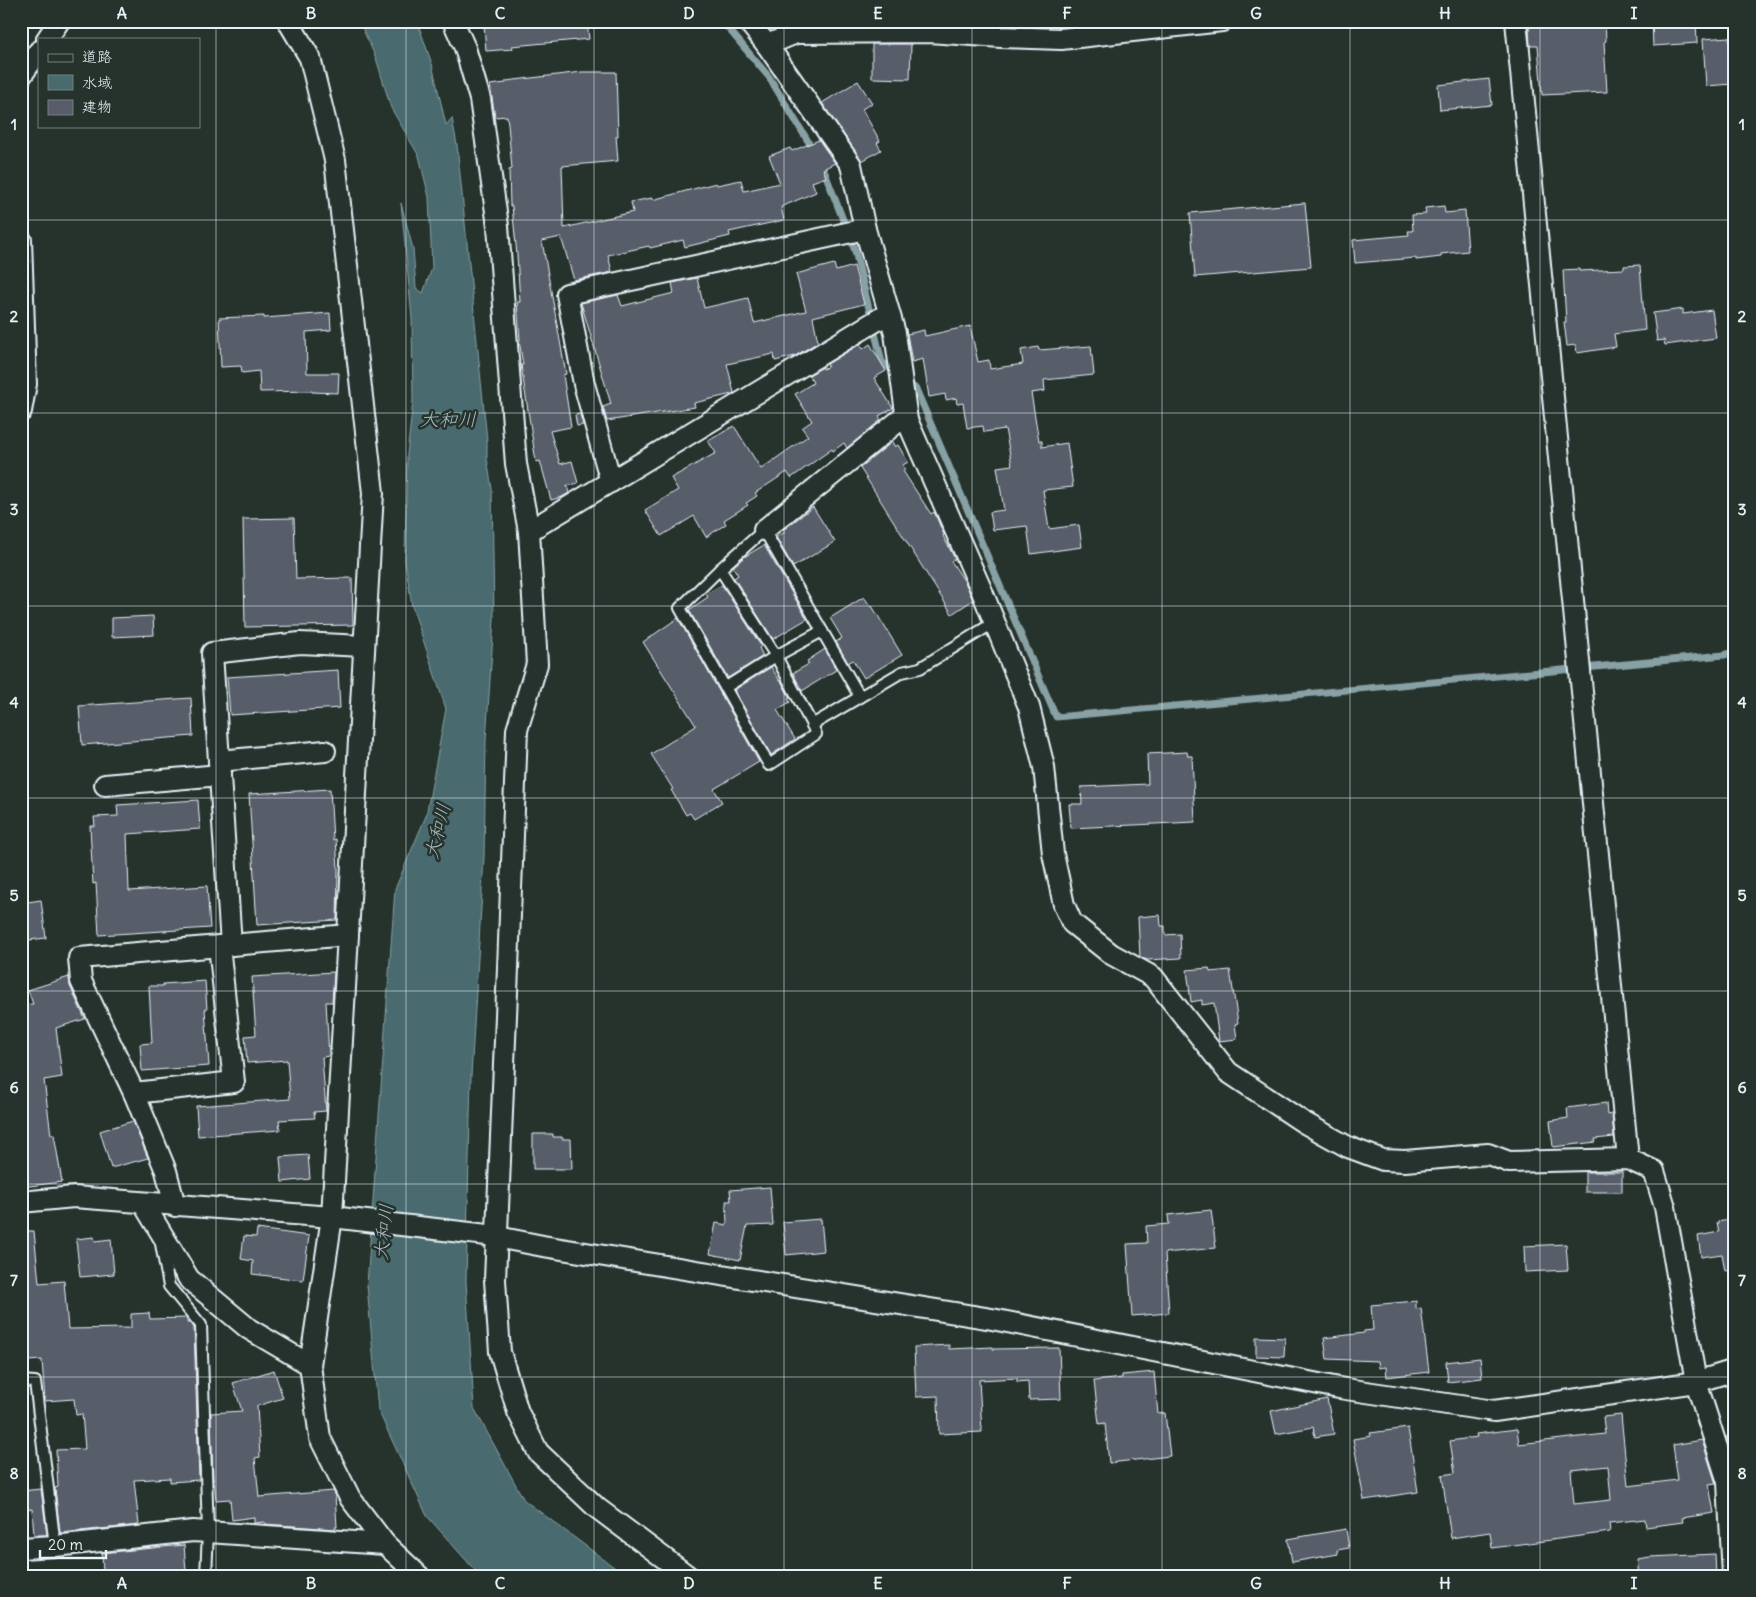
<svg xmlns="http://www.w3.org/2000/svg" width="1756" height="1597" font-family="Delius,'Klee One',sans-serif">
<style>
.water{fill:#486b6e;stroke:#88a1a5}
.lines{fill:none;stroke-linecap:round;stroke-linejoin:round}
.stream{stroke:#88a1a5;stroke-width:7}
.building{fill:#595d6a;stroke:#e8f1f8;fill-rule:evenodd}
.service-casing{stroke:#e8f1f8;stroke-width:14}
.minor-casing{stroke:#e8f1f8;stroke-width:24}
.service{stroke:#26332d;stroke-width:10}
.minor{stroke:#26332d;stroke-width:20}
.grid{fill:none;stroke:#e8f1f8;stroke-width:1;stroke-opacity:0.55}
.labels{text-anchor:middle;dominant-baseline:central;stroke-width:5;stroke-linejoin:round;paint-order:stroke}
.water-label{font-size:19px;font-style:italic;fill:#a8bbc1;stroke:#26332d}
.neatline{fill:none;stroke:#e8f1f8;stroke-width:2}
.grid-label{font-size:16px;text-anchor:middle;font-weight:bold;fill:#e8f1f8}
</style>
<rect width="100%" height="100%" fill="#26332d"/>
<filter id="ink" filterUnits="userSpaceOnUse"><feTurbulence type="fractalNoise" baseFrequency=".02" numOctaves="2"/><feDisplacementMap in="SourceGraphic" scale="10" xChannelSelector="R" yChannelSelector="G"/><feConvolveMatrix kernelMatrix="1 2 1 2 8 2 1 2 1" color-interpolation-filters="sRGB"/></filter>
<g filter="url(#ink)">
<polygon class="water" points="359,21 417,21 432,64 446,125 452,118 457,145 487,440 487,459 492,489 494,619 486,740 484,857 471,1076 466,1281 474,1408 524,1500 626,1576 480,1576 427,1516 378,1410 367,1285 395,889 426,816 446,709 412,606 405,561 407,455 413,401 412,318 401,203 413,249 416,288 423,293 432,268 429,197 419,156 391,108 376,58"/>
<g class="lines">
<g class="stream">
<polyline points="722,21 769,77 814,151"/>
<polyline points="820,160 855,251 882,362 896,373"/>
<polyline points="906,381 916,389 1056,717 1724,655 1735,652"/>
</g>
</g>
<g class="building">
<polygon points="512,21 587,21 589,39 512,46 513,49 486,51 484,24"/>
<polygon points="1562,21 1605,21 1606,41 1604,42 1607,92 1542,95 1538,46 1530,46 1529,27 1562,24"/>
<polygon points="1652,21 1696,21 1697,43 1653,46"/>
<polygon points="1729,37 1733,84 1706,86 1703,39"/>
<polygon points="872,44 911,44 910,79 872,78"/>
<polygon points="582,72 616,72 618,136 616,136 618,161 562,166 564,228 633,212 631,202 652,198 652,200 716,183 717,185 741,180 744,191 780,183 769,156 790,148 792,151 819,140 835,163 823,169 826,177 812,182 816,192 781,207 784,220 729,232 730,236 685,247 683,240 650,248 649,246 608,255 612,272 574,280 561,237 542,241 566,374 563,375 571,427 550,431 560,464 572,461 578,483 567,486 569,493 562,497 551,500 540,461 536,462 521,365 523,365 519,340 520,340 517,302 520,302 517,255 512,206 510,206 509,170 512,169 508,124 507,116 495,117 490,85 506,83 506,81"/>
<polygon points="1489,79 1492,105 1440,110 1438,85"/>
<polygon points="858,81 872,103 862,109 880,141 877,143 881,150 862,161 822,103"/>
<polygon points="1305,203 1311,267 1195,277 1190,213"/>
<polygon points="1444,206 1445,213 1465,211 1468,251 1441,254 1441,257 1416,260 1416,258 1355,263 1353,240 1409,235 1408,231 1413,231 1412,215 1426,214 1425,208"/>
<polygon points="834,264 836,271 854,266 864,304 813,317 818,342 795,356 775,361 774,354 727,364 734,393 732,394 694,403 695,407 607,421 603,407 611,404 581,303 618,295 622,306 674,293 672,283 697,278 704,308 748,298 754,323 806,311 796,274"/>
<polygon points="1640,265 1645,330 1614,334 1616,347 1577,353 1576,345 1567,346 1564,322 1566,322 1563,270 1579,269 1579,271 1624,269 1624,266"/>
<polygon points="1683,309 1683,314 1712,310 1716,338 1665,345 1664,340 1657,341 1653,313"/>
<polygon points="330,313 331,330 306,332 307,373 339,373 338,393 312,392 312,391 260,392 259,371 242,373 241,366 221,367 219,318 264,316 264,318"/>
<polygon points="970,326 978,362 989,360 990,369 1023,364 1021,350 1038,347 1039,350 1091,346 1094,375 1044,380 1045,391 1031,393 1039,441 1042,441 1042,447 1067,443 1073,487 1043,490 1049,529 1079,525 1082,547 1031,554 1027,526 993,530 990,512 1004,510 997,467 1012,465 1005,429 984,432 983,426 967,428 963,403 957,404 956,398 946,400 945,394 929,397 923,359 912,362 907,334 924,330 925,336"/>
<polygon points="860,344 863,349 870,344 886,371 874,378 893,408 879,416 881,420 847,448 844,443 833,451 832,449 791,478 787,472 755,493 757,496 746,503 748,505 724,520 726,524 706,537 694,516 661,536 645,510 678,490 671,478 716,453 708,441 734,426 761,469 808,436 802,428 812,421 795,394 813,383 809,375 823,367 823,369 828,366 827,364"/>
<polygon points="580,414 583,425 577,426 575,415"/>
<polygon points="892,442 895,447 898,445 908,462 903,465 905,470 903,471 931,514 934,512 936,516 944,535 943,536 955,559 951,561 965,582 973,600 952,614 860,468"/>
<polygon points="813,507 835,542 793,567 776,537 785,532 783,530"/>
<polygon points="294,518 296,579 352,578 353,625 245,627 243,519"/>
<polygon points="764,545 807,619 773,639 734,578 738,575 733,567 744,557"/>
<polygon points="722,585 761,646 759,648 763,656 728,678 689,610 708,597 706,594"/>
<polygon points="864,597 871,607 872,606 902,655 864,678 853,660 848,663 836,642 842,638 830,618"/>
<polygon points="153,616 154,635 112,637 112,618"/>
<polygon points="678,618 759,762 714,789 722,802 694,819 690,813 686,815 671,790 673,789 651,754 696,726 643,642"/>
<polygon points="825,649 836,670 802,691 793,673 809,664 807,661"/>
<polygon points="771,667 780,681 781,681 790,698 788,699 790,702 777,710 795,739 771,755 734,690"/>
<polygon points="338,670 340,708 230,715 227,677"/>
<polygon points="191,698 193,736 82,745 79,706"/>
<polygon points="1187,752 1188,756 1192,756 1195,822 1071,828 1069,804 1082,804 1081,787 1148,784 1147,754"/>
<polygon points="330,789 333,840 336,839 338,869 337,920 257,925 249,794"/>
<polygon points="198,800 200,829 127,834 129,891 207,886 210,928 99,935 96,883 93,884 90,826 95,826 94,817 118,816 117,805"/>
<polygon points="41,900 46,938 21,941 21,903"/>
<polygon points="1160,915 1161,926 1165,926 1165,935 1180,934 1181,958 1147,960 1140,957 1138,917"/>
<polygon points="1209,968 1210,972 1230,970 1238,1023 1235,1024 1237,1039 1219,1041 1214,1003 1202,1005 1202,1000 1191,1002 1187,970"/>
<polygon points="334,972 332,1002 326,1002 329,1056 322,1057 326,1111 314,1112 315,1118 279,1120 280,1130 198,1136 196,1106 290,1099 287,1060 247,1063 245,1036 256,1035 252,977"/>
<polygon points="69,977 70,986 85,1019 56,1028 62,1077 44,1080 51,1135 54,1134 62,1182 21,1187 21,1005 33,1004 28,990"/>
<polygon points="205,981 207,1009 205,1009 209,1066 142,1071 140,1044 152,1043 149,986 163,986 163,984"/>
<polygon points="1606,1103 1607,1115 1612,1114 1614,1137 1595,1139 1596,1142 1553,1147 1550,1121 1568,1118 1567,1108"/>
<polygon points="133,1121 148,1158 111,1168 100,1131"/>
<polygon points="533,1134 553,1134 553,1137 562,1137 562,1139 571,1139 572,1169 533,1169"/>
<polygon points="308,1155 310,1179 282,1182 280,1157"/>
<rect x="1585" y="1172" width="37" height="20"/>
<polygon points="770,1187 773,1225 747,1226 740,1260 710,1254 716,1223 727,1225 726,1201 731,1201 730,1190"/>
<polygon points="1211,1210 1216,1248 1165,1253 1169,1313 1132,1316 1127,1244 1147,1243 1146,1226 1169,1224 1168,1215"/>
<polygon points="821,1219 824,1251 786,1255 783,1222"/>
<polygon points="1735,1219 1735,1270 1725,1271 1722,1254 1701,1257 1698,1236 1719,1232 1717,1222"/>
<polygon points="257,1229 309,1236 303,1280 252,1274 253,1261 241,1259 244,1236 256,1237"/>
<polygon points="21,1231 34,1231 39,1283 64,1281 68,1329 131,1328 131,1314 149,1313 150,1319 187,1318 187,1323 191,1323 194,1328 199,1480 170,1482 170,1478 134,1480 139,1525 60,1533 55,1488 58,1487 56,1450 85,1449 82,1414 76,1415 74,1399 45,1401 42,1360 28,1361 25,1329 21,1329"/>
<polygon points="94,1237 95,1241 111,1239 114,1274 80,1277 76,1239"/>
<polygon points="1566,1244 1568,1270 1525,1272 1524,1246"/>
<polygon points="1416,1301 1416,1309 1421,1308 1429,1372 1387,1377 1386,1367 1379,1368 1378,1361 1327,1359 1324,1338 1364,1333 1364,1331 1373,1330 1371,1305"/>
<polygon points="1256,1337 1285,1338 1284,1357 1256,1356"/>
<polygon points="949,1345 949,1349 993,1347 993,1349 1059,1348 1061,1399 1029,1400 1028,1381 1017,1382 1017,1378 979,1380 982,1432 939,1434 938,1396 916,1397 914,1347"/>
<polygon points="1480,1358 1482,1378 1448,1382 1446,1362"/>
<polygon points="274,1370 283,1398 257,1406 260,1457 255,1458 259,1497 333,1491 335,1494 337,1527 335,1527 335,1529 265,1524 265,1522 254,1523 254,1517 232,1520 230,1499 216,1500 214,1480 213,1480 211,1413 242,1411 233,1383"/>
<polygon points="1154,1372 1158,1414 1165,1413 1170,1456 1109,1463 1105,1423 1099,1424 1094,1381 1122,1378 1122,1375"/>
<polygon points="1327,1399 1334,1434 1315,1437 1313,1427 1276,1434 1271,1411"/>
<path d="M1621 1415 1628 1486 1678 1480 1673 1445 1702 1440 1716 1484 1709 1485 1714 1513 1682 1518 1683 1522 1646 1527 1645 1519 1609 1523 1610 1532 1492 1548 1490 1532 1451 1538 1442 1475 1455 1473 1450 1441 1477 1437 1476 1434 1517 1429 1519 1444 1605 1434 1603 1417ZM1608 1466 1611 1500 1574 1504 1571 1470Z"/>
<polygon points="1408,1428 1418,1492 1364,1500 1353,1439 1371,1436 1370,1433"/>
<polygon points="1735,1435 1735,1464 1726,1437"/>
<polygon points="41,1489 47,1535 34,1535 32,1509 21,1510 21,1491"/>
<polygon points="1346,1529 1349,1548 1337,1550 1338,1554 1292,1562 1288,1539"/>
<polygon points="184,1545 186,1571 155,1574 155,1570 103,1572 102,1553"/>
<polygon points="1715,1554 1716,1576 1639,1576 1637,1559 1650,1557"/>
</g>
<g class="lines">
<g class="service-casing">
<g id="service">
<polyline points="720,569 680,608 769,765 816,734 812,725"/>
<polyline points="726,687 776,656 822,631"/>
<polyline points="860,697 764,530 720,569 776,656 812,725 902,672 920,668 995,622"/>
<polyline points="161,1244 169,1286 201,1325 208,1532 206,1576"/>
<polyline points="21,1381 35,1382 55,1546"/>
</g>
</g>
<g class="minor-casing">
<g id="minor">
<polyline points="288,21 310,58 335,160 373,493 332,1217 310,1365"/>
<polyline points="453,21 465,48 480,99 498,226 516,464 529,531 537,664 517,730 508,968 495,1280 500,1352 518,1412 538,1452 597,1508 688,1576"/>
<polyline points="748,21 767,45 851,165 865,229 895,333 907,420 981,589 1029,707 1044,767 1053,854 1064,905 1072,923 1111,954 1153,977 1228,1072 1303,1122 1348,1147 1383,1160 1405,1161 1488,1154 1509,1162 1628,1159 1654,1171 1665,1207 1696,1382 1728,1482 1733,1576"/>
<polyline points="1516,21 1628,1159"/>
<polyline points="47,39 59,21"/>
<polyline points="767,45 796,33 929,32 1001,37 1061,39 1222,21"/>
<polyline points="21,76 39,51"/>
<polyline points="21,240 26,384 21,411"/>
<polyline points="611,482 584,384 567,294 865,229"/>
<polyline points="764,530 906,415"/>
<polyline points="529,531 889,313"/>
<polyline points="219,761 325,751"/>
<polyline points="105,785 220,775"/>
<polyline points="231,945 212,653 300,643 364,646"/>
<polyline points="134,1093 234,1082 219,946"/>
<polyline points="21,1202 74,1197 332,1217 487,1235 543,1246 992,1319 1339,1388 1494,1411 1696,1382 1735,1370"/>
<polyline points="143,1203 189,1279 249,1329 310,1365 320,1438 350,1498 385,1544 419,1576"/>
<polyline points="175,1206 166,1171 134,1093 81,981 79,958 348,935"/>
<polyline points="21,1548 55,1546 193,1531 385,1544"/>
</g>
</g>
<use href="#service" class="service"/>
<use href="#minor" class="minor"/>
</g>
</g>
<path class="grid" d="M216 21V1576M406 21V1576M594 21V1576M784 21V1576M972 21V1576M1162 21V1576M1350 21V1576M1540 21V1576M21 220H1735M21 413H1735M21 606H1735M21 798H1735M21 991H1735M21 1184H1735M21 1377H1735"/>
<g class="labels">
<g class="water-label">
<text x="448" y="419">大和川</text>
<text transform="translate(437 831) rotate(-76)">大和川</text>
<text transform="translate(383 1232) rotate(-84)">大和川</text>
</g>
</g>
<rect width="1756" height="1597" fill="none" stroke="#26332d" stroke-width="55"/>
<rect x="38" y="38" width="162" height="90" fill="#26332d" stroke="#747f7e"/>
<rect x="48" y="54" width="25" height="8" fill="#26332d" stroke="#747f7e"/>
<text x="82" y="62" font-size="15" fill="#e8f1f8">道路</text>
<rect x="48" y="75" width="25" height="15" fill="#486b6e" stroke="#747f7e"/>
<text x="82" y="88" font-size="15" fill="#e8f1f8">水域</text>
<rect x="48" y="100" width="25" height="15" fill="#595d6a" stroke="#747f7e"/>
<text x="82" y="112" font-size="15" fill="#e8f1f8">建物</text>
<path d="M40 1550v8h66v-8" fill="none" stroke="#e8f1f8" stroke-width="2.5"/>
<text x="48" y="1550" font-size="15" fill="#e8f1f8" stroke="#26332d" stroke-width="4" paint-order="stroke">20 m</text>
<rect x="28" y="28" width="1700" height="1542" class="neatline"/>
<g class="grid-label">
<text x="122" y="19">A</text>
<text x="311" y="19">B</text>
<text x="500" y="19">C</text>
<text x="689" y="19">D</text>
<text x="878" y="19">E</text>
<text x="1067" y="19">F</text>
<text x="1256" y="19">G</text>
<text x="1445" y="19">H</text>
<text x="1634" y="19">I</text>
<text x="14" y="130">1</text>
<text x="1742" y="130">1</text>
<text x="14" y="322">2</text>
<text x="1742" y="322">2</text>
<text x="14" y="515">3</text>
<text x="1742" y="515">3</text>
<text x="14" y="708">4</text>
<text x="1742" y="708">4</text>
<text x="14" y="901">5</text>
<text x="1742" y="901">5</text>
<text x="14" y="1093">6</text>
<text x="1742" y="1093">6</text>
<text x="14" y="1286">7</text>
<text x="1742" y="1286">7</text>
<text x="14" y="1479">8</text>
<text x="1742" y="1479">8</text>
<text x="122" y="1589">A</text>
<text x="311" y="1589">B</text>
<text x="500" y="1589">C</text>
<text x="689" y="1589">D</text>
<text x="878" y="1589">E</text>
<text x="1067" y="1589">F</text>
<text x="1256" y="1589">G</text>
<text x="1445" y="1589">H</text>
<text x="1634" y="1589">I</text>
</g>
</svg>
